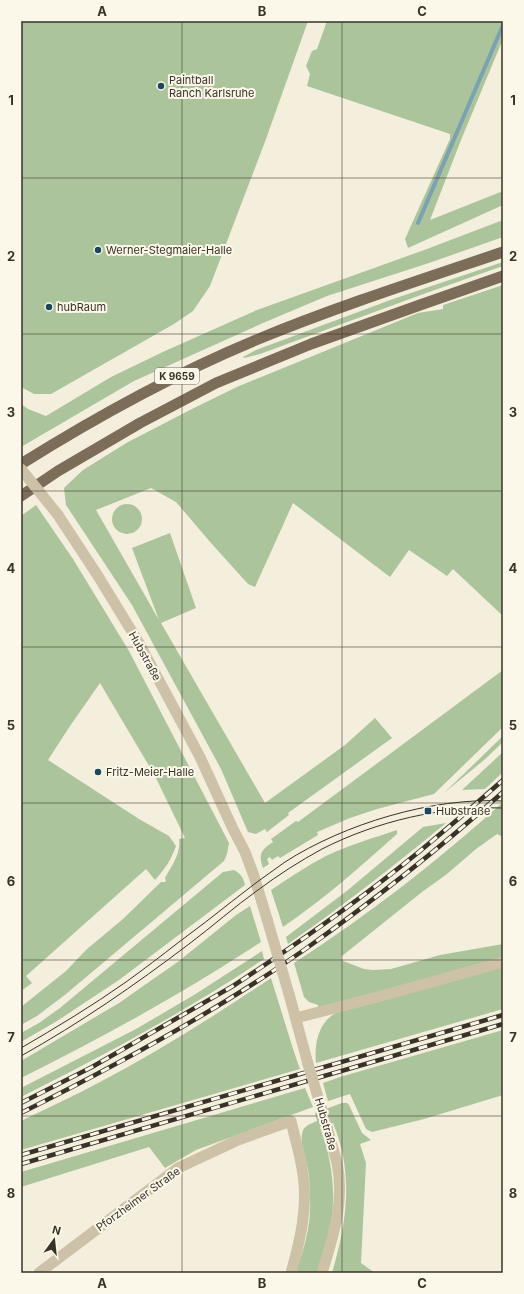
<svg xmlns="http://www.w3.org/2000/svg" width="524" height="1294" font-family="Inter,sans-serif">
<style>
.green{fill:#acc49b}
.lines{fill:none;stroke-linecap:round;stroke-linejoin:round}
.stream{stroke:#7aa2b2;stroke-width:4}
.minor{stroke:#cdc2a7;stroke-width:11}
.primary{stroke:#7c6d59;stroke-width:11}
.tram{stroke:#393228;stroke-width:1}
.rail-casing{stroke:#393228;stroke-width:4.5}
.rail{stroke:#fbf7e9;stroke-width:3;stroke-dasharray:9;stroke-linecap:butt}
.minor-bridge{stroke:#cdc2a7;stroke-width:11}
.grid{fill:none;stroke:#393228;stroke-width:1;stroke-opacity:0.55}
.poi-dot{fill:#1b485d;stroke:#fbf7e9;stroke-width:1.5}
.labels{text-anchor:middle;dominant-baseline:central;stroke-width:4;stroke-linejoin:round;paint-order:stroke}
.shield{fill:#fbf7e9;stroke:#736d62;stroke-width:1}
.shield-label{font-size:10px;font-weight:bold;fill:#393228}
.poi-label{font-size:11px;fill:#393228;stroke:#fbf7e9;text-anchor:start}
.street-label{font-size:11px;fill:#393228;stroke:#fbf7e9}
.neatline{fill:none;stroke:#393228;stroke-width:1.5}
.grid-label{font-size:13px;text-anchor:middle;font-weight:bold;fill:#393228}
</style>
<rect width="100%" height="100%" fill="#f4eedc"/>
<g class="green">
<polygon points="21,21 308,21 266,139 210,286 193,311 174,324 51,394 34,394 21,387"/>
<polygon points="327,21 503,21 503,39 461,140 430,220 503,191 503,205 408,248 405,239 450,139 450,134 307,86 310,74 306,66 312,51 317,49"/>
<polygon points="503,220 503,237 429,263 327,296 263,323 134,381 21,447 21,404 28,409 46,416 111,377 165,351 257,310 427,249"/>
<polygon points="503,262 503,266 429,292 260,354 244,358 243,357 256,350 393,299"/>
<polygon points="503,285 503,616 453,569 447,576 409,550 390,577 293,503 255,587 248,584 211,543 176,502 151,488 96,510 159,620 132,548 170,533 196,608 161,623 265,803 345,745 375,718 392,738 288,813 289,815 267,832 265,829 256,834 248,832 221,769 132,605 66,505 64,488 83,470 128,442 194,408 239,386 418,313 443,309 443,305"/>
<circle cx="127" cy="519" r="15"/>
<path d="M36 505 73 559 129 651 229 843 227 854 224 861 66 994 37 1016 21 1025V1007L66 971 87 949 123 919 161 882H165L166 881 165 878C172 865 181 854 179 839L185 838 155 776 100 683 70 726 48 760 139 819 169 836 176 846C171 860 165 869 155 880L146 869 26 976 32 983 21 991V516Z"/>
<path d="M503 670V727L434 794 377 809 350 818 317 832 318 835 280 858 278 856 272 860 270 857 267 859 269 864 263 868C258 854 261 850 273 842L271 839 296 821 298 822Z"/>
<polygon points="503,736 503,742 484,760 444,793"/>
<polygon points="503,752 503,772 485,789 462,790"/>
<path d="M503 802V837L497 834 476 849 447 874 422 892 342 956 341 958 343 961 364 969 373 970 391 969 440 955 503 944V958L318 1008V1005L309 1002 304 997 294 963C368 915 438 861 503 802Z"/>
<path d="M446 823C395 865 343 906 288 944L286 937 348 890 423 827Z"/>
<path d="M397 830V834C360 867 324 899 283 927L271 890C289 878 307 866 326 856 349 845 373 838 397 830Z"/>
<path d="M234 870C241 874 243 877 245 885L119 980 57 1021 21 1042V1033L39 1023 60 1008 223 872Z"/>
<path d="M250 906 261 942C184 993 103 1037 21 1078V1061L119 1003 179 961 236 915Z"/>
<path d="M262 951 264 959C218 990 170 1018 121 1045 88 1063 54 1080 21 1097V1088L136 1029 194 995Z"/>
<path d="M503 964V1009L316 1063C314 1045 318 1022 336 1013Z"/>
<path d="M271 978 294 1052 300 1069 21 1150V1121C47 1108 74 1096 100 1082 159 1051 216 1015 271 978Z"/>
<polygon points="503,1030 503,1095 424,1119 372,1132 366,1129 350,1094 328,1101 323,1083 340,1077"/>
<polygon points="305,1088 313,1107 196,1150 165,1168 149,1147 21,1187 21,1172"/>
<path d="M342 1103H347L349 1105 362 1133 371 1140 360 1144 366 1163 361 1263 375 1273H332C347 1221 354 1174 333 1123L320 1127C333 1162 337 1198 329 1234 325 1247 321 1260 317 1273H296C301 1256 307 1240 309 1222 311 1208 310 1191 309 1176 308 1163 300 1147 302 1134 303 1126 310 1124 317 1121L315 1113Z"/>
</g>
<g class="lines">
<polyline class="stream" points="418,223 503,25"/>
<g class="minor">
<polyline points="58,515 98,576 139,643 200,757 233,829 245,852 254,876 267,919"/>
<polyline points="289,994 308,1064"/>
<polyline points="296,1018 385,995 503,962"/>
<path d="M39 1273 178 1168 238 1140 291 1121C295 1139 301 1157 303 1175 308 1208 300 1241 291 1273"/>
<path d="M322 1273C333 1237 345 1201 337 1163 334 1151 330 1139 327 1127"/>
</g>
<g class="primary">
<path d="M21 464C96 417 174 374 256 340 336 307 420 280 503 252"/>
<polyline points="21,496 58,471 140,423 216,383 311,344 420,305 503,276"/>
</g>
<g class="tram">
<path d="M21 1048C57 1027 92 1006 126 982 144 969 161 956 179 942 215 916 248 887 285 862 344 824 433 797 503 801"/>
<path d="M21 1056C80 1023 135 985 189 944 213 926 234 907 258 890 278 875 300 861 322 849 377 821 442 806 503 808"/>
</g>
<g class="rail-casing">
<g id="rail">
<path d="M21 1103 92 1067 233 986C297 944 360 900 420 851 448 828 476 804 503 780"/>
<path d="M21 1113C101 1073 180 1031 256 982 272 972 288 961 304 950 373 901 439 849 503 792"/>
<polyline points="21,1155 503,1015"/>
<polyline points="21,1164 503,1024"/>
</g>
</g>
<use href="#rail" class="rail"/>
<g class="minor-bridge">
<polyline points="21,469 58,515"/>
<polyline points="267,919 289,994"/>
<polyline points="308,1064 327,1127"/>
</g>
</g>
<path class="grid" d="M182 21V1273M342 21V1273M21 178H503M21 334H503M21 491H503M21 647H503M21 803H503M21 960H503M21 1116H503"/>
<g class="poi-dot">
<circle cx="161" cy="86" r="4"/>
<circle cx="98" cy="250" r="4"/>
<circle cx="49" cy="307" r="4"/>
<circle cx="98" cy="772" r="4"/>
<rect x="424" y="807" width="8" height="8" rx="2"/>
</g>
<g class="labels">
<rect class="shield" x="155" y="368" width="44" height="16" rx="3"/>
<g class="shield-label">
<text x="177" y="376">K 9659</text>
</g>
<g class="poi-label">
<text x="169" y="80">Paintball<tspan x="169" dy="13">Ranch Karlsruhe</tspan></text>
<text x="106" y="250">Werner-Stegmaier-Halle</text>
<text x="57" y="307">hubRaum</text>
<text x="106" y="772">Fritz-Meier-Halle</text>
<text x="436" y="811">Hubstraße</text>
</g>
<g class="street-label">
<text transform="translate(145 656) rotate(61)">Hubstraße</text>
<text transform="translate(326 1124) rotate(74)">Hubstraße</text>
<text transform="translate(138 1199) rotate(-36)">Pforzheimer Straße</text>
</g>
</g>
<rect width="524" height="1294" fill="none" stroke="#fbf7e9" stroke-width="44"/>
<g transform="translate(54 1240) rotate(15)" stroke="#fbf7e9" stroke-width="3" paint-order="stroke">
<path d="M0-3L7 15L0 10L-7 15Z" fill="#393228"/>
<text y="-6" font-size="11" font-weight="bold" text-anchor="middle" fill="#393228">N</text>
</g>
<rect x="22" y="22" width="480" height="1250" class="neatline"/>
<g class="grid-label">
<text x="102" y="16">A</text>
<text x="262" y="16">B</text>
<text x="422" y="16">C</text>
<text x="11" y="105">1</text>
<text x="513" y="105">1</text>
<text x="11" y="261">2</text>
<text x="513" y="261">2</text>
<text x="11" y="417">3</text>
<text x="513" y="417">3</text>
<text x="11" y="573">4</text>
<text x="513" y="573">4</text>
<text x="11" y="730">5</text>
<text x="513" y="730">5</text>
<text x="11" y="886">6</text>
<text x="513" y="886">6</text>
<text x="11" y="1042">7</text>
<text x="513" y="1042">7</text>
<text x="11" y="1198">8</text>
<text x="513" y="1198">8</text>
<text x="102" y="1288">A</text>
<text x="262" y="1288">B</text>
<text x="422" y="1288">C</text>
</g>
</svg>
